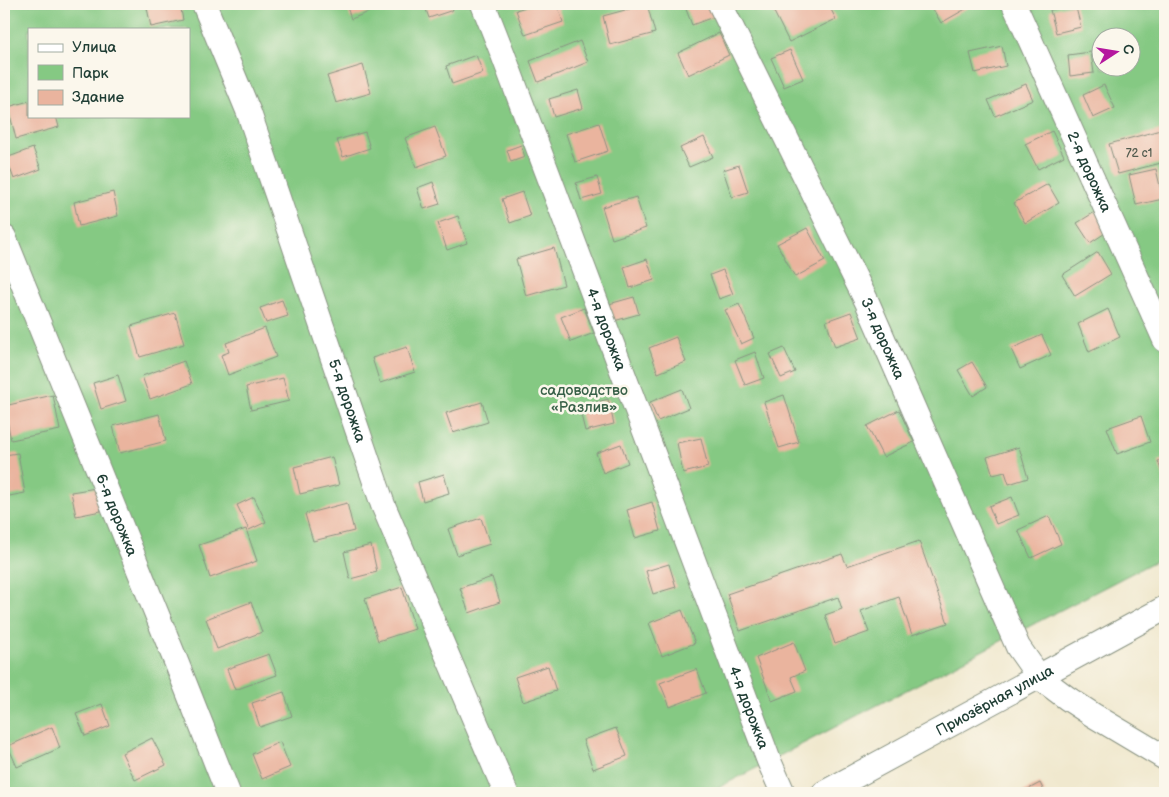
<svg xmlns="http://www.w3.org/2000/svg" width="1169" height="797" font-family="'Balsamiq Sans',sans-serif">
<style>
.green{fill:#85c983;stroke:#52835c;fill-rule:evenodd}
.building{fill:#eab49e}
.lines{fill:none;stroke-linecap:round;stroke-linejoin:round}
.minor-casing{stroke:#889281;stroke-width:26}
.minor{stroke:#fff;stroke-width:24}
.labels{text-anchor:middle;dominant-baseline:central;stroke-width:5;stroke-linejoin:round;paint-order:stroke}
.number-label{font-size:12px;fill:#525b4e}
.street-label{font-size:15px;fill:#1f3d34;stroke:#fbf7ec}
.park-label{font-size:15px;fill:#386048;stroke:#fbf7ec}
</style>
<rect width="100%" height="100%" fill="#fbf7ec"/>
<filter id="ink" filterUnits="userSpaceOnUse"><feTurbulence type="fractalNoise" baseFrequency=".02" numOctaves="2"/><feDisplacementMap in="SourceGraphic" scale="10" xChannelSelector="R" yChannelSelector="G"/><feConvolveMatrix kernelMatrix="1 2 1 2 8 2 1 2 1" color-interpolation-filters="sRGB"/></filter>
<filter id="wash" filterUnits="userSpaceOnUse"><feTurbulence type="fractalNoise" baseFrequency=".0096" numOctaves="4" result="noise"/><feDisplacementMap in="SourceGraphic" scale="20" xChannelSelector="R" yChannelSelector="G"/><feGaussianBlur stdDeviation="1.12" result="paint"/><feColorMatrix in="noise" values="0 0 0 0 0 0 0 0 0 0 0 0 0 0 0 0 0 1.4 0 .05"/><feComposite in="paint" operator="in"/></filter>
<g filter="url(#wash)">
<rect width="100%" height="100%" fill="#f0e8ce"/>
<path class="green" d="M4 4H1165V556L708 793H4ZM29 29H189V116H29ZM1102 38H1132V68H1102Z"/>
<g id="blocks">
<g class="building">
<polygon points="165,4 180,4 183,20 151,27 147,8"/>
<polygon points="346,4 366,4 369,12 351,19"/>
<polygon points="424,4 451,4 453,10 429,18"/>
<polygon points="535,4 557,4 563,22 525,35 516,10"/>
<polygon points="647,4 655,33 610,45 603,16"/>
<polygon points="684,4 711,4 716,16 692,25"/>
<polygon points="790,4 828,4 836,19 789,42 774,12"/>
<polygon points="930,4 967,4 969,7 941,23"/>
<polygon points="1075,4 1081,27 1056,33 1050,10"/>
<polygon points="719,33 729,55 688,75 678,53"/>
<polygon points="580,41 588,62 538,82 530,61"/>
<polygon points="1002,46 1006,66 975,73 970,53"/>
<polygon points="790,50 803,79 784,87 771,58"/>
<polygon points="1091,52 1094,73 1070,76 1068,55"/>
<polygon points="476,55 483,73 452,84 446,66"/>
<polygon points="363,65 371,93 336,103 327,76"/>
<polygon points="1026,84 1033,100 995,116 988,100"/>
<polygon points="1104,85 1115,108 1093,118 1083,95"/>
<polygon points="578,90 583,108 554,117 549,99"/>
<polygon points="29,101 29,116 56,116 59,127 16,139 8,107"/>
<polygon points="599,123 608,151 575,162 566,134"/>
<polygon points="435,127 446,156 416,167 405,138"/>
<polygon points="1164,129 1165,135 1165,162 1118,174 1109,144"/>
<polygon points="1052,131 1064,156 1038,169 1025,144"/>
<polygon points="365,132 370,148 343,157 337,140"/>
<polygon points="704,137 713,157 689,167 680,148"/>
<polygon points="521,145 525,157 511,162 507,150"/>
<polygon points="33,148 41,169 14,179 6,158"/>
<polygon points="739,165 748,192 732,197 723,170"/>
<polygon points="1156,169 1163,199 1136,205 1129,175"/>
<polygon points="597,177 602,194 581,200 576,183"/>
<polygon points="433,182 440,204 424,209 417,188"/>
<polygon points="1048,184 1059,203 1025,223 1014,203"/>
<polygon points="113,192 118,216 79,226 74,202"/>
<polygon points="522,192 530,216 510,223 502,199"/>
<polygon points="636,197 646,228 612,239 602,207"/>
<polygon points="1098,210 1110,230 1090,243 1077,223"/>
<polygon points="458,216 467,243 447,250 438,223"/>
<polygon points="807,228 825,261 795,277 777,244"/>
<polygon points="554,248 564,285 526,296 516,259"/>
<polygon points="1098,252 1111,274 1075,296 1062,275"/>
<polygon points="647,259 654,280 630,288 624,267"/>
<polygon points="723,270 733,294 719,299 710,275"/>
<polygon points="634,297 639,314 614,321 609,304"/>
<polygon points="282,300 288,316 266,323 260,308"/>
<polygon points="739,304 754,338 741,344 725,310"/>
<polygon points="584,308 594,333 571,342 561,317"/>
<polygon points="1108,309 1120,337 1089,352 1078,324"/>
<polygon points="851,312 861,338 835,347 826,321"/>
<polygon points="175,313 184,344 140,357 131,326"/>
<polygon points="265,328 276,357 228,375 221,355 229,352 226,343"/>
<polygon points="1042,335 1051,355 1020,369 1011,349"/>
<polygon points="676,337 686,362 658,373 649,348"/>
<polygon points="407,347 415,372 380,383 372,358"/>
<polygon points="784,348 795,372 781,378 770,354"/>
<polygon points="755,352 764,378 745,385 735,360"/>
<polygon points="184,361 192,384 150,399 142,376"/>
<polygon points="972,362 987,387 973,396 958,370"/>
<polygon points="118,375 126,401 101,409 93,383"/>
<polygon points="283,378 289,401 251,410 246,387"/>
<polygon points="682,389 689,408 658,421 650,402"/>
<polygon points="53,395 60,430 11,440 4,406"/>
<polygon points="784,395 799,442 779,448 764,402"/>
<polygon points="608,399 614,424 585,431 579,407"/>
<polygon points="482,402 488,422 453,433 446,413"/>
<polygon points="899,410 914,442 883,457 867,426"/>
<polygon points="159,414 166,441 120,453 113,426"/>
<polygon points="1141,416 1150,442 1117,454 1107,428"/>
<polygon points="701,438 708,467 683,473 677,443"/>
<polygon points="621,444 628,463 603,473 596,453"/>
<polygon points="1019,447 1028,478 1009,484 1005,472 993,475 987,457"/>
<polygon points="18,453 25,493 4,497 4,455"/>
<polygon points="332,457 339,485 300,494 294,467"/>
<polygon points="1165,459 1165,481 1158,461"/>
<polygon points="444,474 449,493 423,501 418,482"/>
<polygon points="96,488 101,511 76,516 71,492"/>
<polygon points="254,497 266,522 249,530 237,505"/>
<polygon points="1012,497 1019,515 996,524 989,506"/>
<polygon points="652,502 660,531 635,538 627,510"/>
<polygon points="347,503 354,531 313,541 305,514"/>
<polygon points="1049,516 1061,544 1031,558 1018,530"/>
<polygon points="481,518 490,544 457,555 448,529"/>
<polygon points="246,529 257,561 210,578 199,545"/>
<polygon points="919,541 948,623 912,635 899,597 861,611 869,632 835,644 825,615 842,609 838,597 740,631 727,594 842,554 847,566"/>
<polygon points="371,545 377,572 350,579 344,552"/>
<polygon points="669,564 676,587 653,594 646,571"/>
<polygon points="492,577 500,602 469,613 460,588"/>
<polygon points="402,587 415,629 378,641 365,599"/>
<polygon points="251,602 262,632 217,649 206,619"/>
<polygon points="682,610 695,643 662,656 649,623"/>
<polygon points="794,642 805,671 791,677 797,691 772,701 756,658"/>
<polygon points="269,654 277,675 235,690 227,669"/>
<polygon points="548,666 556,691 523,702 515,677"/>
<polygon points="697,669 706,693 670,707 660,683"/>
<polygon points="284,692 292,716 260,727 252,703"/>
<polygon points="102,704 110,726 85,736 76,714"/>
<polygon points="52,727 60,748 17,767 8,746"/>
<polygon points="616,728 627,756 593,769 583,740"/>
<polygon points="152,738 166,765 135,780 122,753"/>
<polygon points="280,742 290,767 262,779 252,754"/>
<polygon points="1040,783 1045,793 1021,793"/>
</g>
</g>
</g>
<g filter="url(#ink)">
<use href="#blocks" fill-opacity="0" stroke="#889281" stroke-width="1"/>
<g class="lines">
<g class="minor-casing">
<g id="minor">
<path id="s1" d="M204 4 249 113 383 505 506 793"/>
<path id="s2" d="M483 4 502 52 769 761 783 793"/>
<path id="s3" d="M720 4 867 302 1018 647 1039 677 1067 698 1093 715 1165 758"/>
<path id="s4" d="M1014 4 1165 340"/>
<path id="s5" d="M4 237 177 664 228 793"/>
<path id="s6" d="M824 793 1165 608"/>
</g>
</g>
<use href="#minor" class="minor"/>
</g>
</g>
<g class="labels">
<g class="number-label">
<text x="1139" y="153">72 с1</text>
</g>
<g class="street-label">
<text stroke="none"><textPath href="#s4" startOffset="184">2-я дорожка</textPath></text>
<text stroke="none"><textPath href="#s2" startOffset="348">4-я дорожка</textPath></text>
<text stroke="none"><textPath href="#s3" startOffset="372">3-я дорожка</textPath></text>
<text stroke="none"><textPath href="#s1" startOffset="422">5-я дорожка</textPath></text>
<text stroke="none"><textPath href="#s5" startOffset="300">6-я дорожка</textPath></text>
<text stroke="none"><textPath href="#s6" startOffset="194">Приозёрная улица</textPath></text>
<text stroke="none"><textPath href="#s2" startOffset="752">4-я дорожка</textPath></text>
</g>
<g class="park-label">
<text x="584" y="390">садоводство<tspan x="584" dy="17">«Разлив»</tspan></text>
</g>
</g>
<rect width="1169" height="797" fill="none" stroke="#fbf7ec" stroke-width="20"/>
<rect x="28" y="28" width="162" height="90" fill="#fbf7ec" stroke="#a3ada2"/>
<rect x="38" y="44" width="25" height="8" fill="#ffffff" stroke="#a3ada2"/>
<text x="72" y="52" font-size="15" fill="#1f3d34">Улица</text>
<rect x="38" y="65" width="25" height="15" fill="#85c983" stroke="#a3ada2"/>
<text x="72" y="78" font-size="15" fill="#1f3d34">Парк</text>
<rect x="38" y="90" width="25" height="15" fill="#eab49e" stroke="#a3ada2"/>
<text x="72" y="102" font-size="15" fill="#1f3d34">Здание</text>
<g transform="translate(1116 52) rotate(78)"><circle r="24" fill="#fbf7ec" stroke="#a3ada2"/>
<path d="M0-4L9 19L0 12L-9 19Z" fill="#b5179e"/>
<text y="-8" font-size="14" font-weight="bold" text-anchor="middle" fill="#1f3d34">С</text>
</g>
</svg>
